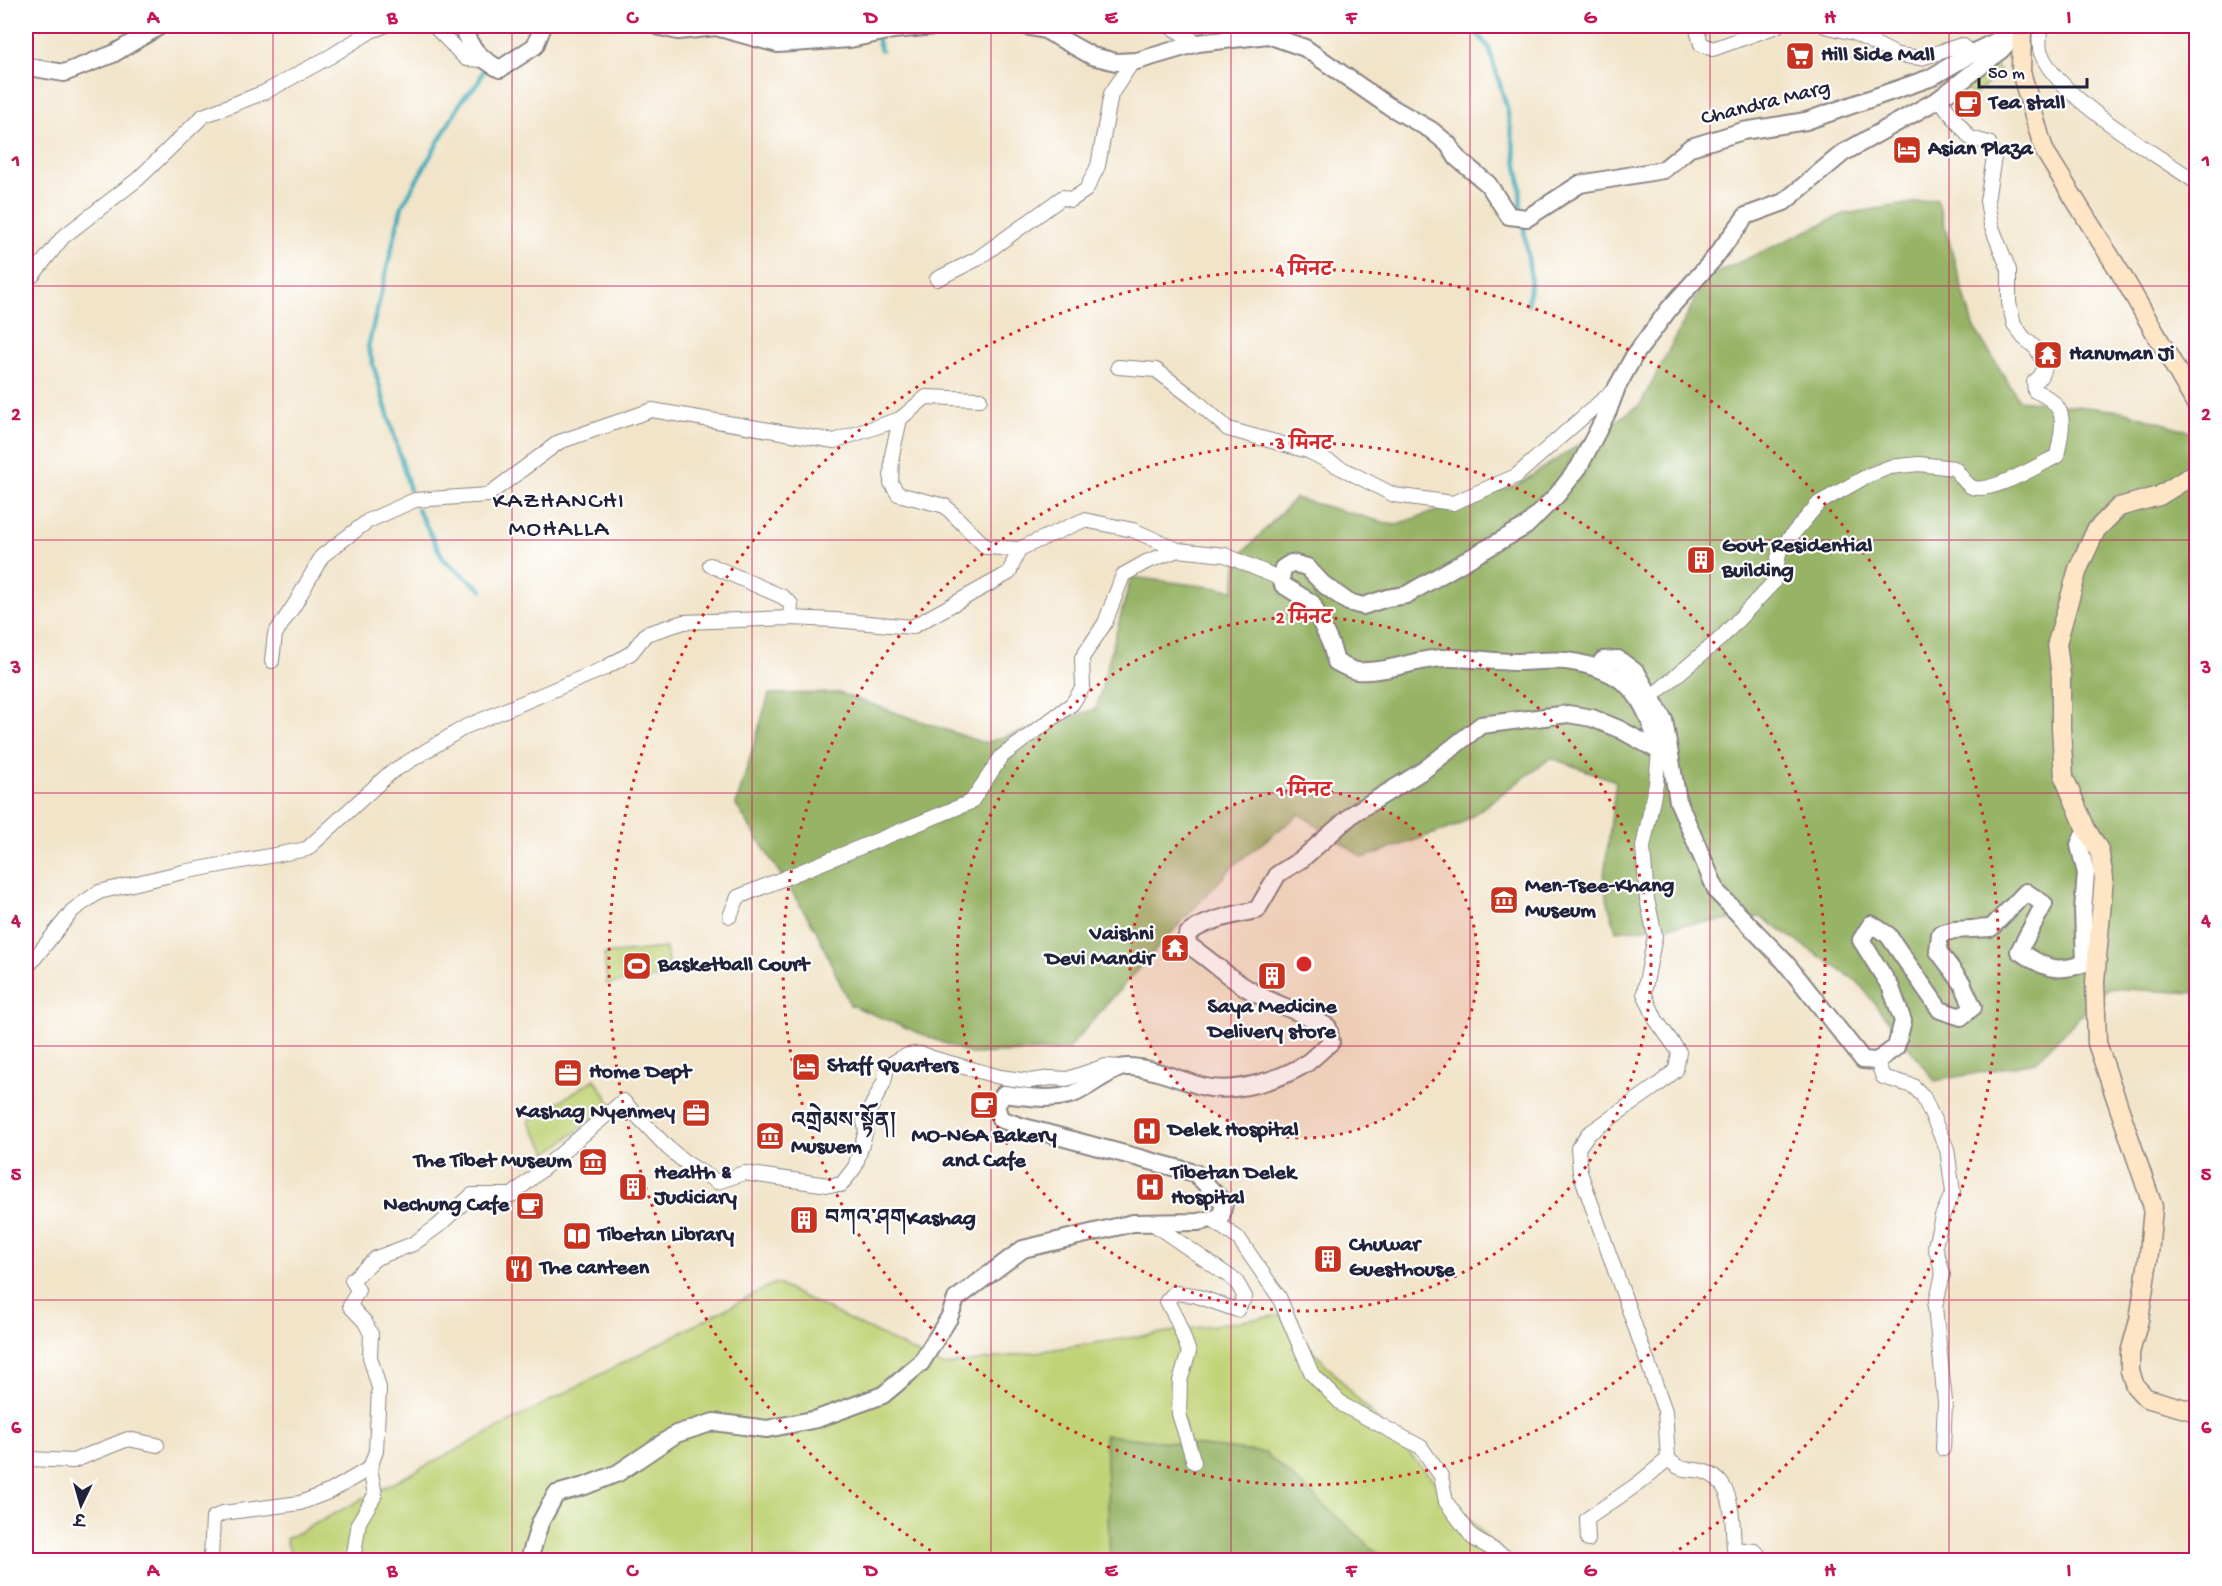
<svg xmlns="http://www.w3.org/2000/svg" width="2222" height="1586" font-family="'Gochi Hand','Playpen Sans Deva','Noto Serif Tibetan',sans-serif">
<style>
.green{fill:#bfd275;stroke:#707a58;stroke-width:1.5}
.forest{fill:#97b466;stroke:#5c6b50;stroke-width:1.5}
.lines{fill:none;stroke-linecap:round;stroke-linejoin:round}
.stream{stroke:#3aaab8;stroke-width:4.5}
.minor-casing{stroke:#8a8382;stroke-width:16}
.tertiary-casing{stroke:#8a8382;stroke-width:20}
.secondary-casing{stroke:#8a8382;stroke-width:21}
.minor{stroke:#fff;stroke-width:14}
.tertiary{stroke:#fff;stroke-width:16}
.secondary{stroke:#fee5c5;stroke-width:18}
.grid{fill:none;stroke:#c2185b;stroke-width:1.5;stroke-opacity:0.55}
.ring{fill:none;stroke:#d62828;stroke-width:3;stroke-dasharray:3 6}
.labels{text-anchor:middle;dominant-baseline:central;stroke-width:4.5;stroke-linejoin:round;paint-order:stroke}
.poi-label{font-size:22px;font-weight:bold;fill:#22223b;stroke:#fff;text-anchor:start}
.street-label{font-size:22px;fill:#22223b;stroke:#fff}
.neighbourhood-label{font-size:24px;letter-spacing:1.5px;fill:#22223b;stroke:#fff}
.centre{fill:#d62828;stroke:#fff;stroke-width:3}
.ring-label{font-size:18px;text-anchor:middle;font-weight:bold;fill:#d62828;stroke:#fff;stroke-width:4.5;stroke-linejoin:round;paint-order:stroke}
.neatline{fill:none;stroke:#c2185b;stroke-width:2}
.grid-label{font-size:20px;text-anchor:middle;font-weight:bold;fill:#c2185b}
</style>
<rect width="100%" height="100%" fill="#fff"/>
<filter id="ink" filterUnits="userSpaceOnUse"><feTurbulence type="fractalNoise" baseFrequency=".0167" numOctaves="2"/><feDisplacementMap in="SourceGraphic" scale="12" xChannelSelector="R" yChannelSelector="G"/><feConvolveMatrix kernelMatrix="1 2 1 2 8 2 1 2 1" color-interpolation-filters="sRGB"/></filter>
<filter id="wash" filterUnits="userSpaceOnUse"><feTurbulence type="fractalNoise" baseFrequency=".008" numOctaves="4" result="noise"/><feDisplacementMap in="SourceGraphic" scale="24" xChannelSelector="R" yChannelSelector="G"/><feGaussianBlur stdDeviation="1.35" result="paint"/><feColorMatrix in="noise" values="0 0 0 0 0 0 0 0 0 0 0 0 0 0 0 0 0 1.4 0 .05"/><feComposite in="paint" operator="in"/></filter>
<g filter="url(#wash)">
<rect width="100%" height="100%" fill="#f1e4c9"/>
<g class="green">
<polygon points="1992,62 2001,73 1973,96 1964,85"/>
<polygon points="666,948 670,977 607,984 604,954"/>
<polygon points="595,1079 612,1105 548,1153 528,1121"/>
<polygon points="775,1283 943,1366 1280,1315 1508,1560 1385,1560 1265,1453 1105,1435 1110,1560 292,1560 286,1539"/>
</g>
<g class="forest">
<polygon points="1937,199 1973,326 2019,400 2122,411 2196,433 2196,993 2108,988 2035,1062 1935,1081 1858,982 1761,917 1616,931 1603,884 1616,781 1551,758 1459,825 1363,858 1300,814 1235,864 1136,971 1067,1050 971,1054 850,1005 815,928 736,805 769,694 839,693 984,743 1096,709 1131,577 1234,590 1237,559 1295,498 1394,525 1519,484 1640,405 1707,277 1844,214"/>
<polygon points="1105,1435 1265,1453 1385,1560 1110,1560"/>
</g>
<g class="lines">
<g class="stream">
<polyline points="1471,26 1489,48 1507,108 1520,182 1521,214"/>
<polyline points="877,38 881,50"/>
<polyline points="1523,222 1531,279 1528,305"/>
<polyline points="410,490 368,347 402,206 462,100 478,83 485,67"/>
<polyline points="417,508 444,560 482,590"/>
</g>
</g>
</g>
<g filter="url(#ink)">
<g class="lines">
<g class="minor-casing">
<g id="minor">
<polyline points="434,26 466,59 483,60"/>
<polyline points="1169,26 1198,43"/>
<polyline points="1696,26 1701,44 1713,49 1777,26"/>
<polyline points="1825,26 1854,33 1897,55 1921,58 1962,45 1971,53 1974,52"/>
<path d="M2040 26C2040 34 2038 46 2041 53 2058 98 2156 154 2196 182"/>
<polyline points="937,279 977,259 1063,197 1071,200 1086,190 1098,166 1111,94 1133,61"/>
<polyline points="26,281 33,275 63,237 138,179 203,116 265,92 331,56 371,31 384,26"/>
<polyline points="1118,367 1156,370 1193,398 1228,429 1308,451 1394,495 1453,503 1516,476 1617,387"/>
<polyline points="900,419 892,455 891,483 898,494 945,506 986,547 1019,549"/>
<polyline points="710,565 783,597 791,604 790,618"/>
<polyline points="272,661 275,634 295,604 322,556 368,521 415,500 488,495 559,442 652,410 834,441 900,419 926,397 980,399"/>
<path d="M1651 697 1721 638 1773 583 1780 549 1819 503 1869 475 1890 467 1919 464 1954 468C1959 473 1964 482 1970 486 1986 497 2041 464 2057 456 2063 424 2070 406 2035 391L2034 382 2040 377 2045 367 2037 349 2023 337 2014 324 2009 303V270L1991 225 1987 201 1994 157 1989 143 1970 138 1939 99"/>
<polyline points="730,916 738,897 971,802 1002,756 1072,704 1083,687 1082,658 1105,623 1123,575 1146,562 1178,550"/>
<polyline points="26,969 73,910 99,892 183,872 307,849 390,773 465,727 605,668 631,653 646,634 684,622 790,618 835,620 912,627 1009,573 1019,549 1084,520 1133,530 1178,550 1225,555 1281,579"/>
<polyline points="1877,1061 1883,1077 1913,1086 1923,1096 1947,1149 1953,1192 1942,1216 1935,1246 1943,1274 1935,1307 1945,1402 1943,1449"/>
<polyline points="1211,1219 1239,1239 1279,1297 1312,1374 1343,1405 1421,1447 1441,1476 1446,1502 1473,1538 1511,1560"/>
<polyline points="1152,1223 1236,1281 1245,1297 1237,1310 1194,1295 1174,1293 1167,1301 1177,1320 1189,1352 1180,1381 1179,1414 1194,1462"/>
<polyline points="26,1457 30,1459 73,1461 128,1439 157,1445"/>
<path d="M1668 1459C1685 1474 1683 1467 1702 1471 1736 1480 1732 1522 1734 1549L1755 1551 1763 1560"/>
<polyline points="1588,1540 1587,1519 1639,1483 1668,1459 1665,1411 1580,1172 1578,1148 1588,1134 1658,1085 1676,1070 1679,1052 1656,1020 1644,993 1655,936 1647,899 1643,847 1656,784 1659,751"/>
<polyline points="208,1560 211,1558 213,1518 223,1513 300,1503 331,1491 370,1468"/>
<path d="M353 1560 359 1522 375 1495 370 1468 376 1451 379 1388 370 1357 371 1334 365 1322 350 1306 358 1290 352 1280 376 1258 413 1244 438 1226 472 1195H512L623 1101 668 1148 685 1162 717 1182 744 1173 828 1185H841L855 1167 866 1131 864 1121 884 1082 887 1067C901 1057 915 1048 932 1058L1000 1077 1030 1081 1051 1078 1067 1079 1105 1066 1122 1067"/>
</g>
</g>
<g class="tertiary-casing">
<g id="tertiary">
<path d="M462 26C469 47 480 59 500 69L535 46 543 26"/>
<polyline points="657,26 678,31 716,27 778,44 850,39 893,30 935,26"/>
<polyline points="1025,26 1045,30 1092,56 1116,62 1137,61 1198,43 1268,35 1305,48 1387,105 1431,130 1448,144 1457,158 1488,184 1509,216 1527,218 1580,184 1663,170 1691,147 1743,131 1806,121 1930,78 1974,52 2007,36"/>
<polyline points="26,65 29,67 64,73 113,54 160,26"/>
<path d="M1597 668 1603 660 1618 659 1637 673 1664 720 1678 801 1717 892 1785 962 1863 1060 1877 1061 1896 1047 1903 1021 1891 988 1861 940 1871 924 1888 935 1940 1010 1961 1017 1973 1007 1962 983 1938 951 1940 934 1954 930 1991 928 2026 892 2044 904 2019 951C2045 968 2055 974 2085 963L2083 910 2086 873 2079 845 2086 829"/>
<path d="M529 1560 540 1523 556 1494 585 1486 618 1473 676 1434 714 1422 767 1429 817 1419 883 1395 921 1363 949 1318 956 1299 1023 1249 1133 1223 1198 1222 1221 1217 1224 1203 1195 1173 1020 1126 1000 1119 996 1105 1004 1094C1026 1097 1051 1101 1073 1094 1087 1089 1113 1067 1126 1067 1147 1066 1181 1080 1201 1086 1232 1095 1280 1080 1307 1063 1315 1057 1323 1049 1331 1042L1328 1027C1302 1011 1273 1005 1248 989 1227 977 1209 958 1188 945L1187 935C1201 921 1237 914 1257 910L1278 874 1302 859 1354 813 1424 770 1481 725 1568 714 1592 718 1619 729 1659 751C1645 694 1626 669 1566 661 1549 659 1532 662 1515 662 1488 662 1461 655 1433 659 1408 662 1383 673 1357 671 1350 670 1342 665 1336 662L1331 645 1312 603 1283 585 1281 579 1283 568 1291 563 1307 567 1323 584 1348 602 1363 606 1387 598 1406 595 1526 526 1557 495 1579 467 1608 411 1617 387 1634 356 1669 309 1712 261 1746 216 1784 202 1843 153 1939 99 2000 51 2022 28"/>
</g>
</g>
<g class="secondary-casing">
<g id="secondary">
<polyline points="2024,26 2022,28 2021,72 2044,150 2126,282 2196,404"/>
<polyline points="2196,473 2159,496 2119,507 2096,530 2078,569 2057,643 2061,676 2061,728 2064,777 2086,829 2099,850 2104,878 2095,982 2097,1043 2153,1207 2149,1254 2139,1320 2130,1353 2130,1371 2135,1386 2146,1398 2196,1412"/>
</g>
</g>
<use href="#minor" class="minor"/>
<use href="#tertiary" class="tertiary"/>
<use href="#secondary" class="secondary"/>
</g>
</g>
<path class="grid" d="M273 26V1560M512 26V1560M752 26V1560M991 26V1560M1231 26V1560M1470 26V1560M1710 26V1560M1949 26V1560M26 286H2196M26 540H2196M26 793H2196M26 1046H2196M26 1300H2196"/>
<circle cx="1304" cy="964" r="174" fill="#d62828" fill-opacity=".12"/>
<g class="ring">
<circle cx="1304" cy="964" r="174"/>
<circle cx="1304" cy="964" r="347"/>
<circle cx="1304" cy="964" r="521"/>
<path d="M946 1560A695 695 0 1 1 1662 1560"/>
</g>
<defs>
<g id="supermarket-square" transform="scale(1.5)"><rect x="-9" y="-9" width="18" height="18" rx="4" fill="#c8321e" stroke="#fff"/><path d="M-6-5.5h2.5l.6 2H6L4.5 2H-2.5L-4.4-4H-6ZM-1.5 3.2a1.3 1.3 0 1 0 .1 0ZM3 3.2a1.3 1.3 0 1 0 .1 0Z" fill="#fff"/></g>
<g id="cafe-square" transform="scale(1.5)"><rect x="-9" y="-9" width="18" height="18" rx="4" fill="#c8321e" stroke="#fff"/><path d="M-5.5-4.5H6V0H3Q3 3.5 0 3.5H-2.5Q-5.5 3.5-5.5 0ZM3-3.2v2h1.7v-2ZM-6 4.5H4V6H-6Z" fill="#fff"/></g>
<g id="hotel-square" transform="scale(1.5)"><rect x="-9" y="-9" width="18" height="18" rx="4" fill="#c8321e" stroke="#fff"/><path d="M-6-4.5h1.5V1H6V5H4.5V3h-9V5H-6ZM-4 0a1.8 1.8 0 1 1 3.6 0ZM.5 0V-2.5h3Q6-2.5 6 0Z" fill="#fff"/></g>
<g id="temple-square" transform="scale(1.5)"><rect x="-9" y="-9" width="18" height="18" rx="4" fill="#c8321e" stroke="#fff"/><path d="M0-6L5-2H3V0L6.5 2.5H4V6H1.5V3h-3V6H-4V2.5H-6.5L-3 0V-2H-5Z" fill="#fff"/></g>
<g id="building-square" transform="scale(1.5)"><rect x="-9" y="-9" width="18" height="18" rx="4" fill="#c8321e" stroke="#fff"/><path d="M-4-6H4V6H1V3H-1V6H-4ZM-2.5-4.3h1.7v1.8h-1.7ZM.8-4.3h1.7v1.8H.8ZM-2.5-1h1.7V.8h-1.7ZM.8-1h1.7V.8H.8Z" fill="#fff"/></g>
<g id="museum-square" transform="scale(1.5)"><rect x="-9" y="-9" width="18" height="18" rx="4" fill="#c8321e" stroke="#fff"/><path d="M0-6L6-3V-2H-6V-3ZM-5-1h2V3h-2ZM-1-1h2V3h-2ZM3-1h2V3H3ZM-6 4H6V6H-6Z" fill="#fff"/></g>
<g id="stadium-square" transform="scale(1.5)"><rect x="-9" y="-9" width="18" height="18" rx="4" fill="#c8321e" stroke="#fff"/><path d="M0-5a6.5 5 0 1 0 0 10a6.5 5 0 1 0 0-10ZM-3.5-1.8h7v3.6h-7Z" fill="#fff"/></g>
<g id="office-square" transform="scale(1.5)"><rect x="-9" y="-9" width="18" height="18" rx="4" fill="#c8321e" stroke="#fff"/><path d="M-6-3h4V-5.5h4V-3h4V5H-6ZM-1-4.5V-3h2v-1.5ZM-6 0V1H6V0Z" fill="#fff"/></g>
<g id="hospital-square" transform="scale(1.5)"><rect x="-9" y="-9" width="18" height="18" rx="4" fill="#c8321e" stroke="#fff"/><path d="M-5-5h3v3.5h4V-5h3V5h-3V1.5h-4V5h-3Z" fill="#fff"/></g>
<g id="library-square" transform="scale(1.5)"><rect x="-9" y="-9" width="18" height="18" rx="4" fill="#c8321e" stroke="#fff"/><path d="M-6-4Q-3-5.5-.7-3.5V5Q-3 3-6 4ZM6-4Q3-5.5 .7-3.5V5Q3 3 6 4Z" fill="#fff"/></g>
<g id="restaurant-square" transform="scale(1.5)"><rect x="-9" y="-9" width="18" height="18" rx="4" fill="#c8321e" stroke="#fff"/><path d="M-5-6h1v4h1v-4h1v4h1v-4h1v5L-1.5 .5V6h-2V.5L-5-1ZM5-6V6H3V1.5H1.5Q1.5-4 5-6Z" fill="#fff"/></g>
</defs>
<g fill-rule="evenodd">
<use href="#supermarket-square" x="1800" y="56"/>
<use href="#cafe-square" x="1968" y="104"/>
<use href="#hotel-square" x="1907" y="150"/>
<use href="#temple-square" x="2048" y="355"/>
<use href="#building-square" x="1701" y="560"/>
<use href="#museum-square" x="1504" y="900"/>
<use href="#temple-square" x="1175" y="948"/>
<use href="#stadium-square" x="637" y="966"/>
<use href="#building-square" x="1272" y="976"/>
<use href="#hotel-square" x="806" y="1067"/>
<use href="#office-square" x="568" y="1073"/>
<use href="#cafe-square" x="984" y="1105"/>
<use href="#office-square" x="696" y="1113"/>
<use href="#hospital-square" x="1147" y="1131"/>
<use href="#museum-square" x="770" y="1136"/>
<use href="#museum-square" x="593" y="1162"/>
<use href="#building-square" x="633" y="1187"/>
<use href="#hospital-square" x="1150" y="1187"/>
<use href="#cafe-square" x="530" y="1206"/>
<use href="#building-square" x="804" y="1220"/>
<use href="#library-square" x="577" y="1236"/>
<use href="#building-square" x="1328" y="1259"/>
<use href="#restaurant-square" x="519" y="1269"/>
</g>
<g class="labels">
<g class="poi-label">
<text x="1821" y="56">Hill Side Mall</text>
<text x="1989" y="104">Tea stall</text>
<text x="1928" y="150">Asian Plaza</text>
<text x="2069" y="355">Hanuman Ji</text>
<text x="1722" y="547">Govt Residential<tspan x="1722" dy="25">Building</tspan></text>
<text x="1525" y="887">Men-Tsee-Khang<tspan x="1525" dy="25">Museum</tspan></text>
<text x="1154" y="935" text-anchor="end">Vaishni<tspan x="1154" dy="25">Devi Mandir</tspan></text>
<text x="658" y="966">Basketball Court</text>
<text x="1272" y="1008" text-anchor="middle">Saya Medicine<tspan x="1272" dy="25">Delivery store</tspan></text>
<text x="827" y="1067">Staff Quarters</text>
<text x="589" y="1073">Home Dept</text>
<text x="675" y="1113" text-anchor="end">Kashag Nyenmey</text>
<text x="791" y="1123">འགྲེམས་སྟོན།<tspan x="791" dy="25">Musuem</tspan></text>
<text x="1168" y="1131">Delek Hospital</text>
<text x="984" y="1137" text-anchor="middle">MO-NGA Bakery<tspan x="984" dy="25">and Cafe</tspan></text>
<text x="572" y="1162" text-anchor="end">The Tibet Museum</text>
<text x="654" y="1174">Health &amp;<tspan x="654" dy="25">Judiciary</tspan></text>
<text x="1171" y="1174">Tibetan Delek<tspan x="1171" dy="25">Hospital</tspan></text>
<text x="509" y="1206" text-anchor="end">Nechung Cafe</text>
<text x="825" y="1220">བཀའ་ཤགKashag</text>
<text x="598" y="1236">Tibetan Library</text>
<text x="1349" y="1246">Chuwar<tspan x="1349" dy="25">Guesthouse</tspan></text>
<text x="540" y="1269">The canteen</text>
</g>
<g class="street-label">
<text transform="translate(1766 104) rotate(-14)">Chandra Marg</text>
</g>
<g class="neighbourhood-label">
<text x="559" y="502">KAZHANCHI<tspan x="559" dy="28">MOHALLA</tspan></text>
</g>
</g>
<circle cx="1304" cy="964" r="9" class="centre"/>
<g class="ring-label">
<text x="1304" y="275">4 मिनट</text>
<text x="1304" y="449">3 मिनट</text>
<text x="1304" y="623">2 मिनट</text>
<text x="1304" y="796">1 मिनट</text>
</g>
<rect width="2222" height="1586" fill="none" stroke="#fff" stroke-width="66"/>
<g transform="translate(81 1505) rotate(185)" stroke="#ffffff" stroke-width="4.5" paint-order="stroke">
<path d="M0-4.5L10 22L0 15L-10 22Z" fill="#22223b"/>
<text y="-9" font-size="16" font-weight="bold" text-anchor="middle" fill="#22223b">उ</text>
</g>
<path d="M1979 78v9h108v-9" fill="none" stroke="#22223b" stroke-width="3"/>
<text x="1988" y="78" font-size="18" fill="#22223b" stroke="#ffffff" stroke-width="4.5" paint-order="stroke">50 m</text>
<rect x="33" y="33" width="2156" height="1520" class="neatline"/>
<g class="grid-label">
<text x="153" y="23">A</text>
<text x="392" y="23">B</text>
<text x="632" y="23">C</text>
<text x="871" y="23">D</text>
<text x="1111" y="23">E</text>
<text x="1351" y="23">F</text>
<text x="1590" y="23">G</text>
<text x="1830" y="23">H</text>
<text x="2069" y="23">I</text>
<text x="16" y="166">1</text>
<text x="2206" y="166">1</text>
<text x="16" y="420">2</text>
<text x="2206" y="420">2</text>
<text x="16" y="673">3</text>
<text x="2206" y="673">3</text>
<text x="16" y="926">4</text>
<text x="2206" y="926">4</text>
<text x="16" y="1180">5</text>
<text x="2206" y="1180">5</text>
<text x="16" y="1433">6</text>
<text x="2206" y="1433">6</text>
<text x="153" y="1576">A</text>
<text x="392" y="1576">B</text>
<text x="632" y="1576">C</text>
<text x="871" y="1576">D</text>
<text x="1111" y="1576">E</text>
<text x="1351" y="1576">F</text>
<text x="1590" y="1576">G</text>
<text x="1830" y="1576">H</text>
<text x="2069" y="1576">I</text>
</g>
</svg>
